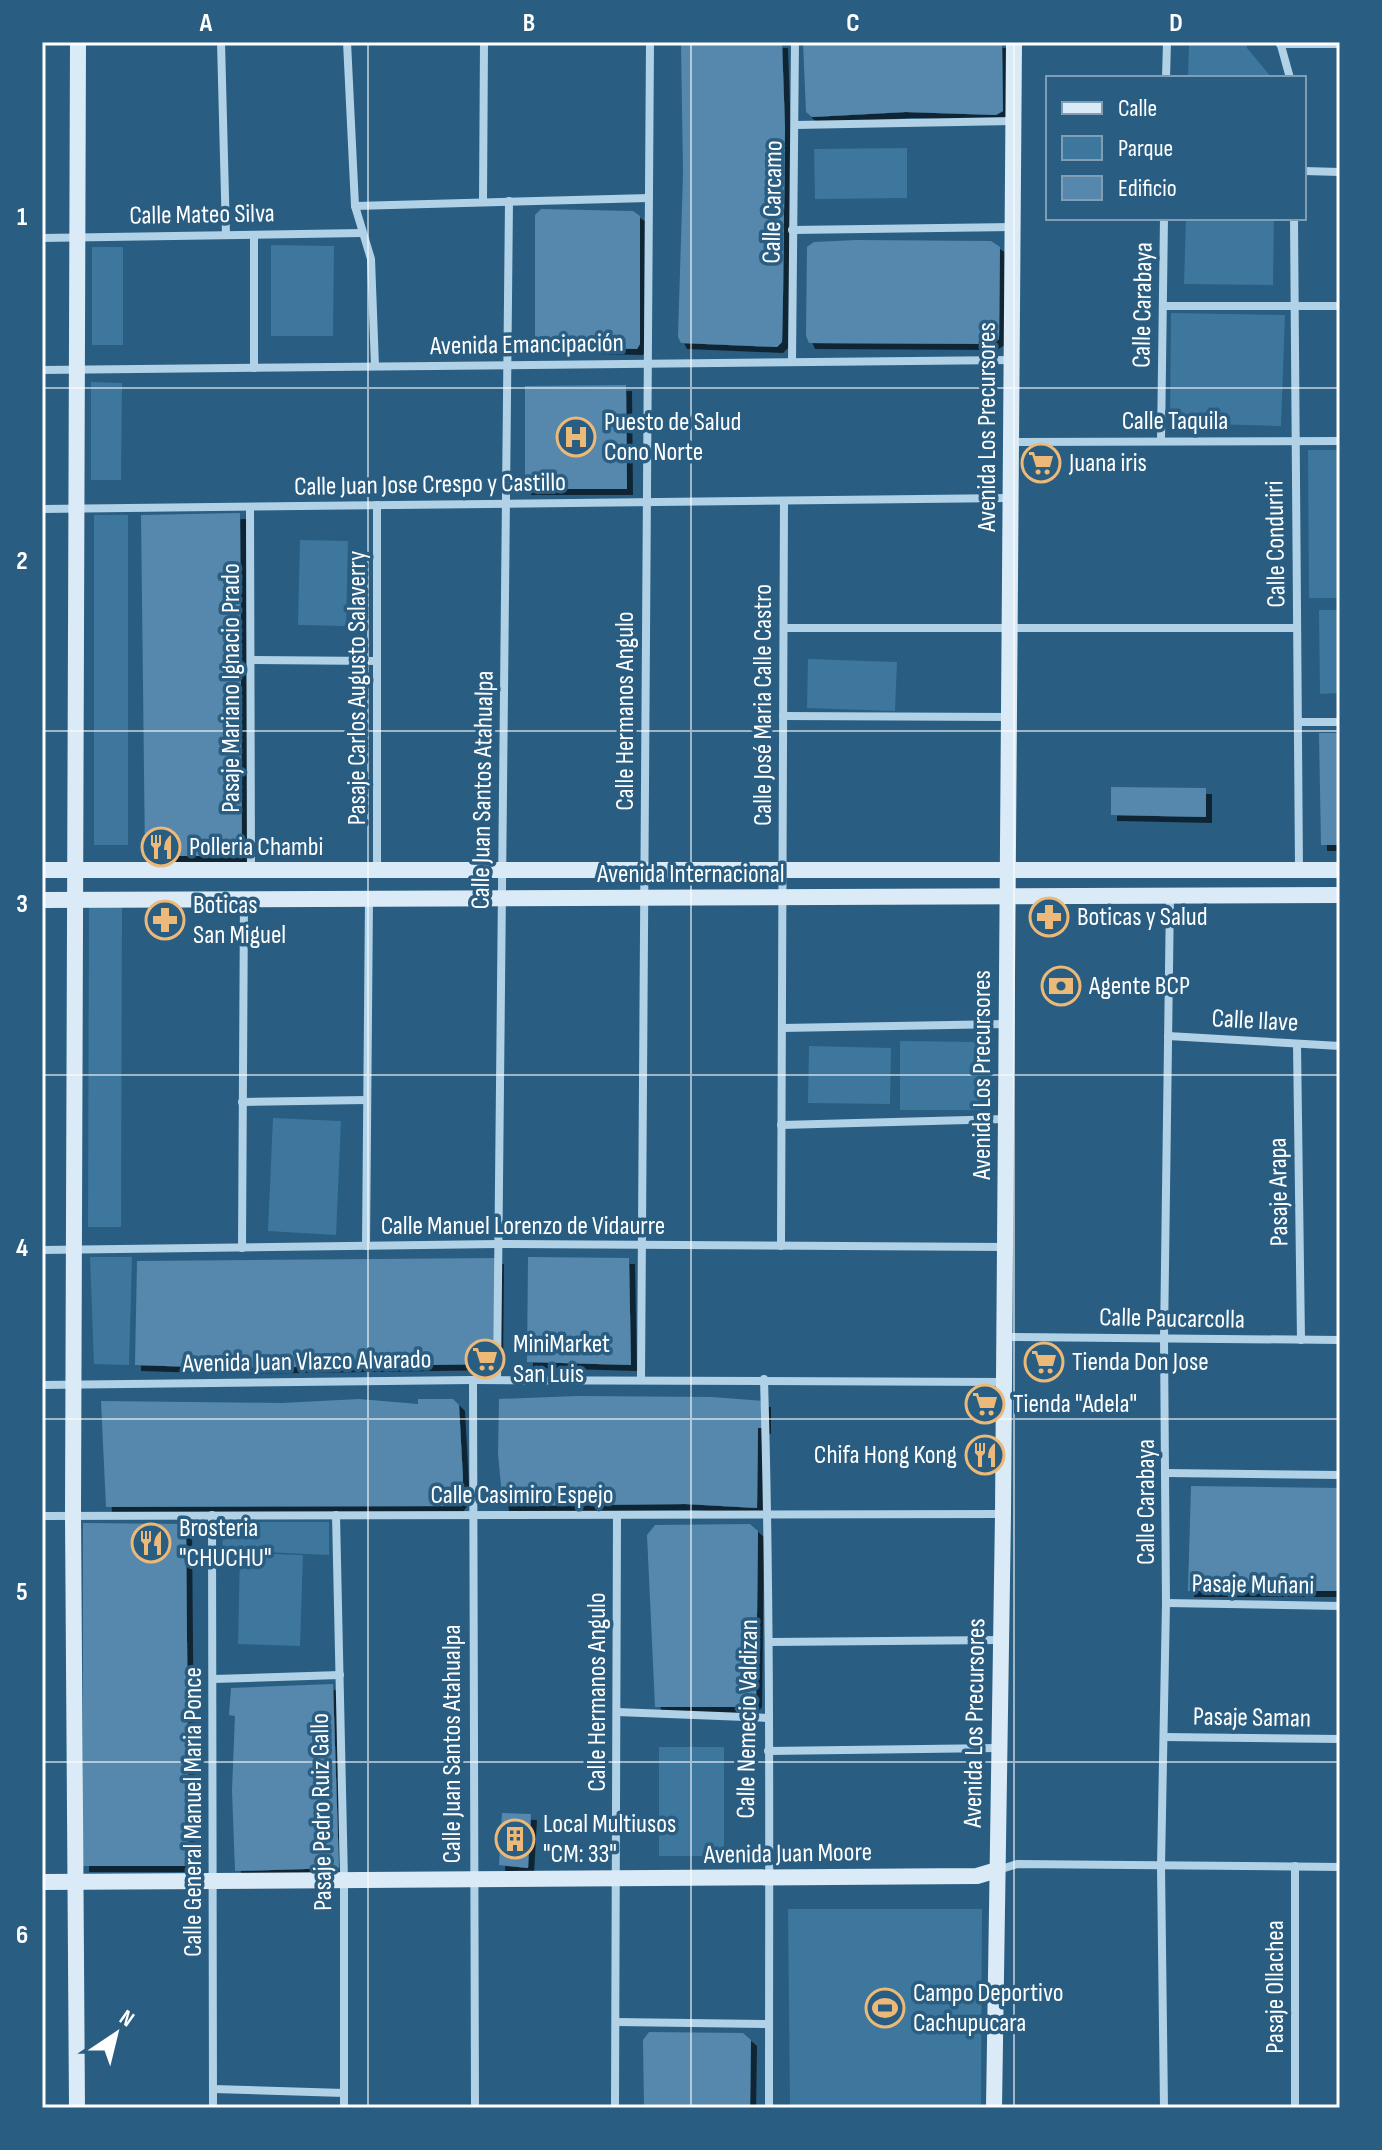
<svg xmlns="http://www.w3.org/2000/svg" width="1382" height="2150" font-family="'Sofia Sans Condensed',sans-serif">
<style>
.green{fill:#3d779e}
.building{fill:#5588ac;filter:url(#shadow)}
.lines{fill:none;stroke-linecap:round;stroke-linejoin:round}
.street{stroke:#b1d1e6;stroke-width:8}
.secondary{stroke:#daeaf6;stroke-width:16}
.grid{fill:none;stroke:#fff;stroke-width:2;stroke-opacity:0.55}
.labels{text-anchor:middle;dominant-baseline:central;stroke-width:7;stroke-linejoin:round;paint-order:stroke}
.street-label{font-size:26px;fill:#fff;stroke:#295d81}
.poi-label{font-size:26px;fill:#fff;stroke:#295d81;text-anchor:start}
.neatline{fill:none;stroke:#fff;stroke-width:3}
.grid-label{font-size:26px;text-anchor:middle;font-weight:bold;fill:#fff}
</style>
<defs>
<filter id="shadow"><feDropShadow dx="6" dy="6" stdDeviation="0" flood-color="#0009"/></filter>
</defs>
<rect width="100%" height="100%" fill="#295d81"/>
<g class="green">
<polygon points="1189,42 1247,42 1247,48 1272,78 1188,78"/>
<polygon points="907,148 907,198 815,199 814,149"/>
<polygon points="1186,218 1274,218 1273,285 1184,284"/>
<polygon points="271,245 334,246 333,336 271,336"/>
<rect x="92" y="247" width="31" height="98"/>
<polygon points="1171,313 1285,315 1281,426 1170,423"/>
<polygon points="91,382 122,383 121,480 91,480"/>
<polygon points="1308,450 1340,450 1340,598 1309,598"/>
<polygon points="128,515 128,845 94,845 94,515"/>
<polygon points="300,540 348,541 346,626 298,625"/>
<polygon points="1319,610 1340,610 1340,693 1320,694"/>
<polygon points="808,659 897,662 895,711 807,708"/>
<polygon points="89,907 122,907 121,1227 88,1227"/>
<polygon points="900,1041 980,1042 980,1110 900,1110"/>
<polygon points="809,1046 891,1048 890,1104 808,1103"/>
<polygon points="273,1118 341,1121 336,1235 268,1231"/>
<polygon points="90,1257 132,1257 129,1365 94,1364"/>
<polygon points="224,1522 329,1522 329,1555 222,1550"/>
<polygon points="240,1553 303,1555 300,1646 238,1644"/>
<rect x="659" y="1747" width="65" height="109"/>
<polygon points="788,1909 982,1909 981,2108 790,2108"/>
</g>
<g class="building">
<polygon points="681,42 782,42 785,128 783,297 782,342 777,347 681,343 678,337 683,174"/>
<polygon points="803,42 1002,42 1003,111 996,115 906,112 812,117 806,112"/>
<polygon points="541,209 633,211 640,216 640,344 637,349 540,347 535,343 535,215"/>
<polygon points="856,240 991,241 1000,247 999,339 991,344 809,343 806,336 807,247 814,242"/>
<polygon points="626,385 627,489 525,489 525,386"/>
<polygon points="240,513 242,856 145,856 141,515"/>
<polygon points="1319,733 1340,733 1340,845 1321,845"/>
<polygon points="1111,787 1206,788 1206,817 1111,815"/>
<polygon points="528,1257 629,1258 631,1365 527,1362"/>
<polygon points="498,1258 497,1364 226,1368 135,1365 137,1261"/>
<polygon points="577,1396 712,1397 765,1401 765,1428 758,1428 757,1508 685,1504 503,1506 498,1454 499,1399"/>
<polygon points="359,1399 418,1404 418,1399 453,1399 459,1405 463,1479 462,1499 457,1506 106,1507 101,1401 282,1403"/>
<polygon points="1191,1486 1340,1488 1340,1591 1188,1591"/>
<polygon points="83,1523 186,1524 189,1866 83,1866"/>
<polygon points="750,1524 758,1531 756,1701 751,1707 655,1707 647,1535 655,1525"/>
<polygon points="333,1684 339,1868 235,1871 232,1790 235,1716 229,1715 231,1688"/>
<polygon points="502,1813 531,1814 528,1868 499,1865"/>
<polygon points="649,2032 743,2033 751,2040 750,2108 644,2108 643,2040"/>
</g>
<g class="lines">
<g class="street">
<polyline points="221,42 226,235"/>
<polyline points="347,42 355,206 371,259 375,366"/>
<polyline points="1280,42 1290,78"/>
<polyline points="1280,44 1340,44"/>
<polyline points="1166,78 1167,42"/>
<polyline points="795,125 1013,121"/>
<polyline points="1304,171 1340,172"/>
<polyline points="483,202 484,42"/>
<polyline points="355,206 649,198"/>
<polyline points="1294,218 1299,870"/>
<polyline points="792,230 1013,227"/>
<polyline points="254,235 254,368"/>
<polyline points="42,238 362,233"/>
<polyline points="1163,306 1340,306"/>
<polyline points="792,362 795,42"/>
<polyline points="42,370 1011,360"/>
<polyline points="1161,441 1164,218"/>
<polyline points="1012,442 1340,441"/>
<polyline points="250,507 251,870"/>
<polyline points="42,509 1010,498"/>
<polyline points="784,628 1297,628"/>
<polyline points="252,660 377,661"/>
<polyline points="783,716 1009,717"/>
<polyline points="1298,722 1340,722"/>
<polyline points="377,870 377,505"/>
<polyline points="782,1028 1006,1024"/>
<polyline points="1168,1036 1340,1046"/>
<polyline points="1297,1044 1301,1340"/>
<polyline points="242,1102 367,1100"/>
<polyline points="781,1125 1006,1119"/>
<polyline points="366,1246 369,899"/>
<polyline points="781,1246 784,501"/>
<polyline points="242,1248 244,899"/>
<polyline points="42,1250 498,1244 1005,1247"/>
<polyline points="1005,1337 1340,1340"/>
<path d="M764 1379C771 1622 769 1865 769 2108"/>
<polyline points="473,1380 475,2108"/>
<polyline points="497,1380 509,201"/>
<polyline points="641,1380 650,42"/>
<polyline points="42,1385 473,1380 1003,1382"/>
<polyline points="1165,1473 1340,1475"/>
<polyline points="212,1515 213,2108"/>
<polyline points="336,1515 344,1881 344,2108"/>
<polyline points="42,1516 1003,1514"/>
<polyline points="1166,1603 1340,1606"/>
<polyline points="770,1642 1001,1640"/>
<polyline points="213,1679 340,1675"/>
<polyline points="617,1712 768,1718"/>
<polyline points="1164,1737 1340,1739"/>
<polyline points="768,1751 999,1748"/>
<polyline points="998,1870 1017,1864 1340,1867"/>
<polyline points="616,2022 769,2024"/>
<polyline points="213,2089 344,2093"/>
<polyline points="615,2108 617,1515"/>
<polyline points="1164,2108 1161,1866 1166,1603 1164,1339 1170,896"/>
<polyline points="1295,2108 1295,1866"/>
</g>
<g class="secondary">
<polyline points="42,870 1340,870"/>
<polyline points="42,900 1340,895"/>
<polyline points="42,1882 977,1876 997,1870"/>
<polyline points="77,2108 73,1515 78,42"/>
<polyline points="994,2108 1003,1514 1014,42"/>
</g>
</g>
<path class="grid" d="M368 42V2108M691 42V2108M1014 42V2108M42 388H1340M42 731H1340M42 1075H1340M42 1419H1340M42 1762H1340"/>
<defs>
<g id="hospital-ring" transform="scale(2)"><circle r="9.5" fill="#295d81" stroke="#edb978" stroke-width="1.5"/><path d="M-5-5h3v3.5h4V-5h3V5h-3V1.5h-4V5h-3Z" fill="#edb978"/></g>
<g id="supermarket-ring" transform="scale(2)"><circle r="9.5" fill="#295d81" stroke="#edb978" stroke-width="1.5"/><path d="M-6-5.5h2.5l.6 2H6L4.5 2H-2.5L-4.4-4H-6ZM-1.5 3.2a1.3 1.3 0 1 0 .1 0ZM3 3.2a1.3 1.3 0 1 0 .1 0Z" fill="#edb978"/></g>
<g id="restaurant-ring" transform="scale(2)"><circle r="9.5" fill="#295d81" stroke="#edb978" stroke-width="1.5"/><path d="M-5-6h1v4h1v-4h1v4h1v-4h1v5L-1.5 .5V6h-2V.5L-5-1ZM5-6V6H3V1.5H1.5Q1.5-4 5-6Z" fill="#edb978"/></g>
<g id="pharmacy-ring" transform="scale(2)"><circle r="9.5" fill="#295d81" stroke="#edb978" stroke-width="1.5"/><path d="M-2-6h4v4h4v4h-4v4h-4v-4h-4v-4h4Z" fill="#edb978"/></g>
<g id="bank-ring" transform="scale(2)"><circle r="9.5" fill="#295d81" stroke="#edb978" stroke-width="1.5"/><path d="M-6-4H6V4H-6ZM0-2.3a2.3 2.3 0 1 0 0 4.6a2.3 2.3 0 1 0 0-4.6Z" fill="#edb978"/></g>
<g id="building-ring" transform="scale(2)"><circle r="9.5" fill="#295d81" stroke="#edb978" stroke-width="1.5"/><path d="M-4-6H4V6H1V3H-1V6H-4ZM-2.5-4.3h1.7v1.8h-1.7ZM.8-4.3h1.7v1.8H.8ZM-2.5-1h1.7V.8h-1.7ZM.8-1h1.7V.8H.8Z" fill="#edb978"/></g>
<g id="stadium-ring" transform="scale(2)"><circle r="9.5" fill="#295d81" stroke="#edb978" stroke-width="1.5"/><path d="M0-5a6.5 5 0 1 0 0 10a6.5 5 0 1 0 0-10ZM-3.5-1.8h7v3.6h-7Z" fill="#edb978"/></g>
</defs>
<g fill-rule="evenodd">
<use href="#hospital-ring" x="576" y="437"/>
<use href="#supermarket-ring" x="1041" y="463"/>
<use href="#restaurant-ring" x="161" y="847"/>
<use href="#pharmacy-ring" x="1049" y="917"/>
<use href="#pharmacy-ring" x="165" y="920"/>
<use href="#bank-ring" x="1061" y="986"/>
<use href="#supermarket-ring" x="485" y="1359"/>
<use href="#supermarket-ring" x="1044" y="1362"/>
<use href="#supermarket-ring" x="985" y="1404"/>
<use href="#restaurant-ring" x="985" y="1455"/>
<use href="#restaurant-ring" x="151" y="1543"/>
<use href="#building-ring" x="515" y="1839"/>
<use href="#stadium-ring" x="885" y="2008"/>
</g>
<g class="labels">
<g class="street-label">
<text transform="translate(773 202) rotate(-89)">Calle Carcamo</text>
<text transform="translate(202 215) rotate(-1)">Calle Mateo Silva</text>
<text transform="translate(1143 305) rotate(-89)">Calle Carabaya</text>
<text transform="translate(527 345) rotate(-1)">Avenida Emancipación</text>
<text x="1175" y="421">Calle Taquila</text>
<text transform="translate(987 427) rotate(-90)">Avenida Los Precursores</text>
<text transform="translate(430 485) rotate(-1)">Calle Juan Jose Crespo y Castillo</text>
<text transform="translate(1276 544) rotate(-91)">Calle Conduriri</text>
<text transform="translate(231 688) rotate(-90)">Pasaje Mariano Ignacio Prado</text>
<text transform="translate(357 688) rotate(-90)">Pasaje Carlos Augusto Salaverry</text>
<text transform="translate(763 705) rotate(-90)">Calle José Maria Calle Castro</text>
<text transform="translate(625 711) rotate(-90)">Calle Hermanos Angulo</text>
<text transform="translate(483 790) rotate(-89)">Calle Juan Santos Atahualpa</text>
<text x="691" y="874">Avenida Internacional</text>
<text transform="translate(1255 1021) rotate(3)">Calle Ilave</text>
<text transform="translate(982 1075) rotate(-90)">Avenida Los Precursores</text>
<text transform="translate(1279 1192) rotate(-91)">Pasaje Arapa</text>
<text x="523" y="1226">Calle Manuel Lorenzo de Vidaurre</text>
<text transform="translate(1172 1319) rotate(1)">Calle Paucarcolla</text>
<text transform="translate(307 1362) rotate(-1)">Avenida Juan Vlazco Alvarado</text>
<text x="522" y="1495">Calle Casimiro Espejo</text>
<text transform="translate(1146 1502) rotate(-90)">Calle Carabaya</text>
<text transform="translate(1253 1585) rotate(1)">Pasaje Muñani</text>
<text transform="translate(597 1692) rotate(-90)">Calle Hermanos Angulo</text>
<text transform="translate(1252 1718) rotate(1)">Pasaje Saman</text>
<text transform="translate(748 1719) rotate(-89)">Calle Nemecio Valdizan</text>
<text transform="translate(975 1723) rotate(-89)">Avenida Los Precursores</text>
<text transform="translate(452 1744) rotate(-90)">Calle Juan Santos Atahualpa</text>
<text transform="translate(193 1812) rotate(-90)">Calle General Manuel Maria Ponce</text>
<text transform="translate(322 1812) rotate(-91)">Pasaje Pedro Ruiz Gallo</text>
<text transform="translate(788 1854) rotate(-1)">Avenida Juan Moore</text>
<text transform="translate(1275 1987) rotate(-90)">Pasaje Ollachea</text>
</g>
<g class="poi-label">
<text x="604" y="422">Puesto de Salud<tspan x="604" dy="30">Cono Norte</tspan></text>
<text x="1069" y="463">Juana iris</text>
<text x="189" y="847">Polleria Chambi</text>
<text x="193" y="905">Boticas<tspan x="193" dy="30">San Miguel</tspan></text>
<text x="1077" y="917">Boticas y Salud</text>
<text x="1089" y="986">Agente BCP</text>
<text x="513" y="1344">MiniMarket<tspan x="513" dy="30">San Luis</tspan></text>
<text x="1072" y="1362">Tienda Don Jose</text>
<text x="1013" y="1404">Tienda "Adela"</text>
<text x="957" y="1455" text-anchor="end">Chifa Hong Kong</text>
<text x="179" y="1528">Brosteria<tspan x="179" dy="30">"CHUCHU"</tspan></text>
<text x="543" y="1824">Local Multiusos<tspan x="543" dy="30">"CM: 33"</tspan></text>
<text x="913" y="1993">Campo Deportivo<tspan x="913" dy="30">Cachupucara</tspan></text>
</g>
</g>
<rect width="1382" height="2150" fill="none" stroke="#295d81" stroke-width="88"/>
<rect x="1046" y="76" width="260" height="144" fill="#295d81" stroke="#7f9eb3" stroke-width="2"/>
<rect x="1062" y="102" width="40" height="12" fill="#daeaf6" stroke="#7f9eb3" stroke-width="2"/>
<text x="1118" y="116" font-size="24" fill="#ffffff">Calle</text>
<rect x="1062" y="136" width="40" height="24" fill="#3d779e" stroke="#7f9eb3" stroke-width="2"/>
<text x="1118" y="156" font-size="24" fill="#ffffff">Parque</text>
<rect x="1062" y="176" width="40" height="24" fill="#5588ac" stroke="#7f9eb3" stroke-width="2"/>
<text x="1118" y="196" font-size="24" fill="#ffffff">Edificio</text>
<g transform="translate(116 2034) rotate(35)" stroke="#295d81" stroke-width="6" paint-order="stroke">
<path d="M0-6L14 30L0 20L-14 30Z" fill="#ffffff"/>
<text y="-12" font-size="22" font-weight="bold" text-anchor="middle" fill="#ffffff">N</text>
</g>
<rect x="44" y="44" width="1294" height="2062" class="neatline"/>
<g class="grid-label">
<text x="206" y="31">A</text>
<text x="529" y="31">B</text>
<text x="853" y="31">C</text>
<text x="1176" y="31">D</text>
<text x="22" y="225">1</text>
<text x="22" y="569">2</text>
<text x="22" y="912">3</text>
<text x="22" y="1256">4</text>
<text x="22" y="1600">5</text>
<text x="22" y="1943">6</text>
</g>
</svg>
